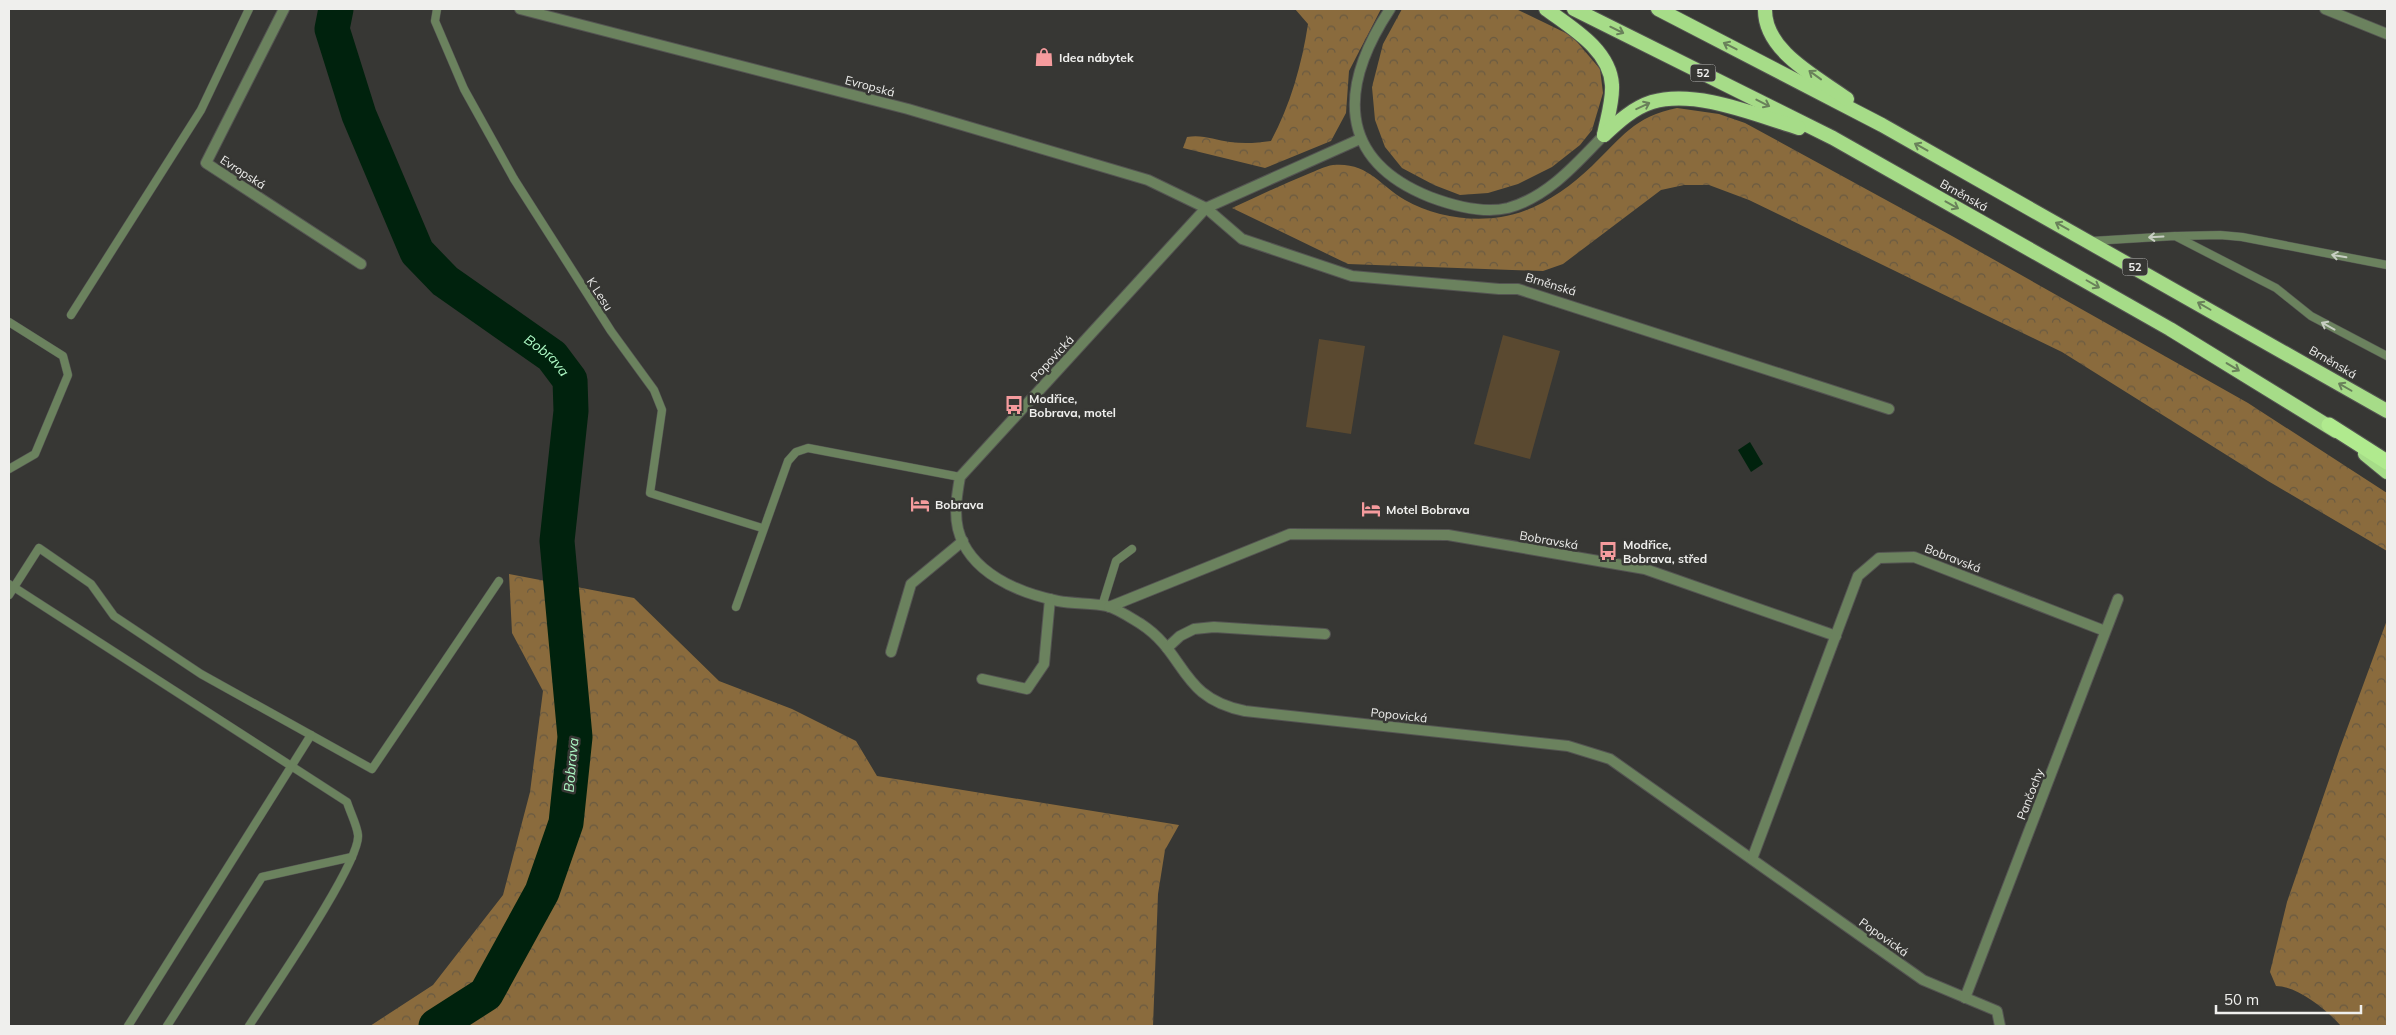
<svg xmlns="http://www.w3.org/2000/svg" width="2396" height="1035" font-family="Mulish,sans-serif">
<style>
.forest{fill:url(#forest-crowns)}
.park{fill:#5a4930}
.water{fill:#00220d}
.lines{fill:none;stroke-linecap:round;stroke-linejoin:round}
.river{stroke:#00220d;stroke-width:35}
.service-casing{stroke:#545452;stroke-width:9}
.minor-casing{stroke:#545452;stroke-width:12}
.tertiary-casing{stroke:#545452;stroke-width:12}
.trunk-casing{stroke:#545452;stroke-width:16}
.motorway-casing{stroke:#545452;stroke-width:17}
.service{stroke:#6b825e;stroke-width:8}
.minor{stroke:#6b825e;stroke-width:10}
.tertiary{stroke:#6b825e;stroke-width:10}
.trunk{stroke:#a6dc88;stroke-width:14}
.motorway{stroke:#b0ea8e;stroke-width:15}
.oneway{stroke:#69815a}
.oneway2{stroke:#c7cec2}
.labels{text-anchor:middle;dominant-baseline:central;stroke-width:5;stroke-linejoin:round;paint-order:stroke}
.shield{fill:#373734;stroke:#b8b8b6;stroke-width:1}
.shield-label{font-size:11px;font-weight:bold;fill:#efefed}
.poi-label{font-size:12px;font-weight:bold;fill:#efefed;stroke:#373734;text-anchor:start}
.street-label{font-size:12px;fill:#efefed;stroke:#373734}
.water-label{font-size:14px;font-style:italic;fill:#adf9c5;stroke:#373734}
</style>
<defs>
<pattern id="forest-crowns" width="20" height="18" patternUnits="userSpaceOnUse" patternTransform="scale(1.25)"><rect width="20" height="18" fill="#8a6b3d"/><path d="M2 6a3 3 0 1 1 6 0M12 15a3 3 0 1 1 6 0" fill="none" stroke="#695a42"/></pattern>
</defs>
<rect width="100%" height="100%" fill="#373734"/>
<g class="forest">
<path d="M1295 9H1381L1349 71 1346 113 1331 141 1265 168 1183 148 1187 137C1202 134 1215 140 1230 142 1244 144 1257 143 1271 141 1290 106 1302 64 1308 24Z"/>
<polygon points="1402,9 1516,9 1572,36 1600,69 1603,93 1592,130 1580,145 1552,167 1518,184 1488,193 1460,195 1434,185 1402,168 1385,147 1375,120 1372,87 1383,44"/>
<path d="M1677 108 1719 114 1745 123 1952 236 2248 403 2387 493V551L2268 481 2062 352 1749 200 1709 185H1684L1661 190 1563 264 1543 271 1348 264 1232 208C1258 196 1283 184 1308 174 1316 171 1325 166 1333 165 1368 162 1379 185 1405 200 1432 216 1470 222 1501 217 1535 212 1567 190 1592 166 1621 138 1635 116 1677 108Z"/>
<polygon points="509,574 634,598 719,681 792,709 856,741 877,776 1179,825 1165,850 1158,894 1153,1026 370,1026 433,985 503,895 530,792 543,691 512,633"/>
<path d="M2387 620V1026H2341C2328 1011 2298 986 2276 986L2270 972 2287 902 2340 748Z"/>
</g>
<g class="park">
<polygon points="1503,335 1560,351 1530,459 1474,444"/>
<polygon points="1319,339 1365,346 1351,434 1306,427"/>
</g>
<polygon class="water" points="1750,442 1763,464 1751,472 1738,450"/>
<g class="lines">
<path class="river" id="s1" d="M336 9 332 29 359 115 417 252 445 281 552 356 570 380 571 411 557 541 575 737 566 823 542 892 486 994 436 1026"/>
<g class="service-casing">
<g id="service">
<polyline points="437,9 435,21 464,89 514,179 611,331 654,390 662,410 650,493 762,528"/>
<polyline points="2177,236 2220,235 2242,237 2387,265"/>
<polyline points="2092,241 2175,236 2276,288 2311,316 2387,356"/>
<polyline points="71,315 201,110 249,9"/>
<polyline points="9,322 63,356 68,375 35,454 9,469"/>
<path d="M9 584 347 802C350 812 357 825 358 835 361 862 268 996 249 1026"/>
<polyline points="9,595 39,548 91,584 114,616 201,674 372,769 499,581"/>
<polyline points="1102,606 1116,561 1132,549"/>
<polyline points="736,607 788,461 796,452 808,448 960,477"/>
<polyline points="128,1026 311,735"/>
<polyline points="167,1026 262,877 352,857"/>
</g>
</g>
<g class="minor-casing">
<g id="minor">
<polyline points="284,9 206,163 361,264"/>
<polyline points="520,9 908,109 1148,180 1206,208 1242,239 1352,276 1499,289 1518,289 1889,409"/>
<path d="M1360 139 1206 208 960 477C957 494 954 512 958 529 969 573 1019 593 1058 601 1074 604 1091 603 1107 606 1118 609 1131 618 1141 624 1187 654 1179 698 1245 711L1568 746 1610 759 1923 980 1997 1011 2000 1026"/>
<polyline points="1109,607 1290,534 1448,535 1645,569 1836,636"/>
<polyline points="1167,648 1180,636 1194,629 1214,627 1325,634"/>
<polyline points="891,652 911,584 963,541"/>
<polyline points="982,679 1027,689 1044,664 1050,599"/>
<polyline points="1752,859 1858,576 1879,558 1914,557 2105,631"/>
<polyline points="1965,998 2118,599"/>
</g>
</g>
<g class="tertiary-casing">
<g id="tertiary">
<path d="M1390 9C1340 85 1335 159 1430 197 1454 206 1483 214 1508 208 1548 197 1577 163 1604 135"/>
<polyline points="2325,9 2387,34"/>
</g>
</g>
<g class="trunk-casing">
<g id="trunk">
<path d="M1546 9C1572 28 1610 50 1612 85 1613 101 1607 119 1604 135"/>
<polyline points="1574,9 1833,138 2170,329 2336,431"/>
<polyline points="1658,9 1882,125 2387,411"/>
<path d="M1765 9C1764 51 1817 77 1847 99"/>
<path d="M1604 135C1618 122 1633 108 1652 102 1696 89 1756 115 1799 128"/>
<polyline points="2365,454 2387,472"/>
</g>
</g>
<g class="motorway-casing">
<polyline id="motorway" points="2329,425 2387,462"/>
</g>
<use href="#service" class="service"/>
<use href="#minor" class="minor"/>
<use href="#tertiary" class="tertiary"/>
<use href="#trunk" class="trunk"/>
<use href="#motorway" class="motorway"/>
</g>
<defs><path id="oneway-shaft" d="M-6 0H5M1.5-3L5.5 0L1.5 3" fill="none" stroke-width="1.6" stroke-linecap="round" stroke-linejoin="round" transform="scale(1.25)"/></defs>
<g class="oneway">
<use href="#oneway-shaft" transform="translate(1617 30) rotate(26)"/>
<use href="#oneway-shaft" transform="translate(1730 46) rotate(-153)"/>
<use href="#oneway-shaft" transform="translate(1815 75) rotate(-144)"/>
<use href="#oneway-shaft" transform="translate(1763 103) rotate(27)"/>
<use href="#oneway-shaft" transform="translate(1643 106) rotate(-25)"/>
<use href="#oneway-shaft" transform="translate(1921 147) rotate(-151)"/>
<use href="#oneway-shaft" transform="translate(1952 205) rotate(29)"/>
<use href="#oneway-shaft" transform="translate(2062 226) rotate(-151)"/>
<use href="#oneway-shaft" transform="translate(2093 284) rotate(30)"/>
<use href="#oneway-shaft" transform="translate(2204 306) rotate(-150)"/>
<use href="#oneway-shaft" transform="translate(2233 367) rotate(31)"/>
<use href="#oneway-shaft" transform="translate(2345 387) rotate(-150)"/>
</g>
<g class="oneway2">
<use href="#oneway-shaft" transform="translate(2156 237) rotate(177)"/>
<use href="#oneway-shaft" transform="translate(2339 256) rotate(-170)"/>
<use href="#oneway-shaft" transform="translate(2328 326) rotate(-151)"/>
</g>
<defs>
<g id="shop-bare" transform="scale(1.5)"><path d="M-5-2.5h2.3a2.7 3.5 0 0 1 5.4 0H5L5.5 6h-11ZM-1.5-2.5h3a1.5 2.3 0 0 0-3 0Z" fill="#f59b9d" stroke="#373734" stroke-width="2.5" paint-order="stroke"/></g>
<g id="bus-bare" transform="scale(1.5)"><path d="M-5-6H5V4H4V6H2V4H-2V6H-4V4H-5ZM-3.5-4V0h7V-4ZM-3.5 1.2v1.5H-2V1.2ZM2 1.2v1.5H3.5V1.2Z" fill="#f59b9d" stroke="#373734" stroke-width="2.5" paint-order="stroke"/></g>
<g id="hotel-bare" transform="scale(1.5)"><path d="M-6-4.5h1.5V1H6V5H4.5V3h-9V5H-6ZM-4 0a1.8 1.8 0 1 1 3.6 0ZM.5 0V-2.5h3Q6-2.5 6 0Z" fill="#f59b9d" stroke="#373734" stroke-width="2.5" paint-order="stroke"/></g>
</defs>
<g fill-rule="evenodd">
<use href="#shop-bare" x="1044" y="57"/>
<use href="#bus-bare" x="1014" y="405"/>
<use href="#hotel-bare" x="920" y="504"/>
<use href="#hotel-bare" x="1371" y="509"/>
<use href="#bus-bare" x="1608" y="551"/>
</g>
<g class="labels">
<g class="shield">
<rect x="1690.5" y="64.5" width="25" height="17" rx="4"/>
<rect x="2122.5" y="258.5" width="25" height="17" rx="4"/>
</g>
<g class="shield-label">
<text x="1703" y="73">52</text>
<text x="2135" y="267">52</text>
</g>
<g class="poi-label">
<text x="1059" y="57">Idea nábytek</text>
<text x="1029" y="398">Modřice,<tspan x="1029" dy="14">Bobrava, motel</tspan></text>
<text x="935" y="504">Bobrava</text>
<text x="1386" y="509">Motel Bobrava</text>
<text x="1623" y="544">Modřice,<tspan x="1623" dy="14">Bobrava, střed</tspan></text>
</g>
<g class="street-label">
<text transform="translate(870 86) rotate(15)">Evropská</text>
<text transform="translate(243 172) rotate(33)">Evropská</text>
<text transform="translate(1964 195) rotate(29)">Brněnská</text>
<text transform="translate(1551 284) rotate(17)">Brněnská</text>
<text transform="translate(600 294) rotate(57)">K Lesu</text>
<text transform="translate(1052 358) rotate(-47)">Popovická</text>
<text transform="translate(2333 362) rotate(30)">Brněnská</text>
<text transform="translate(1549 540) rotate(10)">Bobravská</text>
<text transform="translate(1953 558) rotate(21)">Bobravská</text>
<text transform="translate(1399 715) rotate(6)">Popovická</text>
<text transform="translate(2030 794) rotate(-69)">Pančochy</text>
<text transform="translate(1884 937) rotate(35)">Popovická</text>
</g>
<g class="water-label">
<text stroke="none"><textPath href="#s1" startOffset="426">Bobrava</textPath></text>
<text transform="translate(571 765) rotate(-85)">Bobrava</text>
</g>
</g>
<rect width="2396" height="1035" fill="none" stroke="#efefed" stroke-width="20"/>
<path d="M2216 1005v8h145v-8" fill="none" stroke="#efefed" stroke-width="2.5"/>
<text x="2224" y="1005" font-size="15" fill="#efefed" stroke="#373734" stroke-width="4" paint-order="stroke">50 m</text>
</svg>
